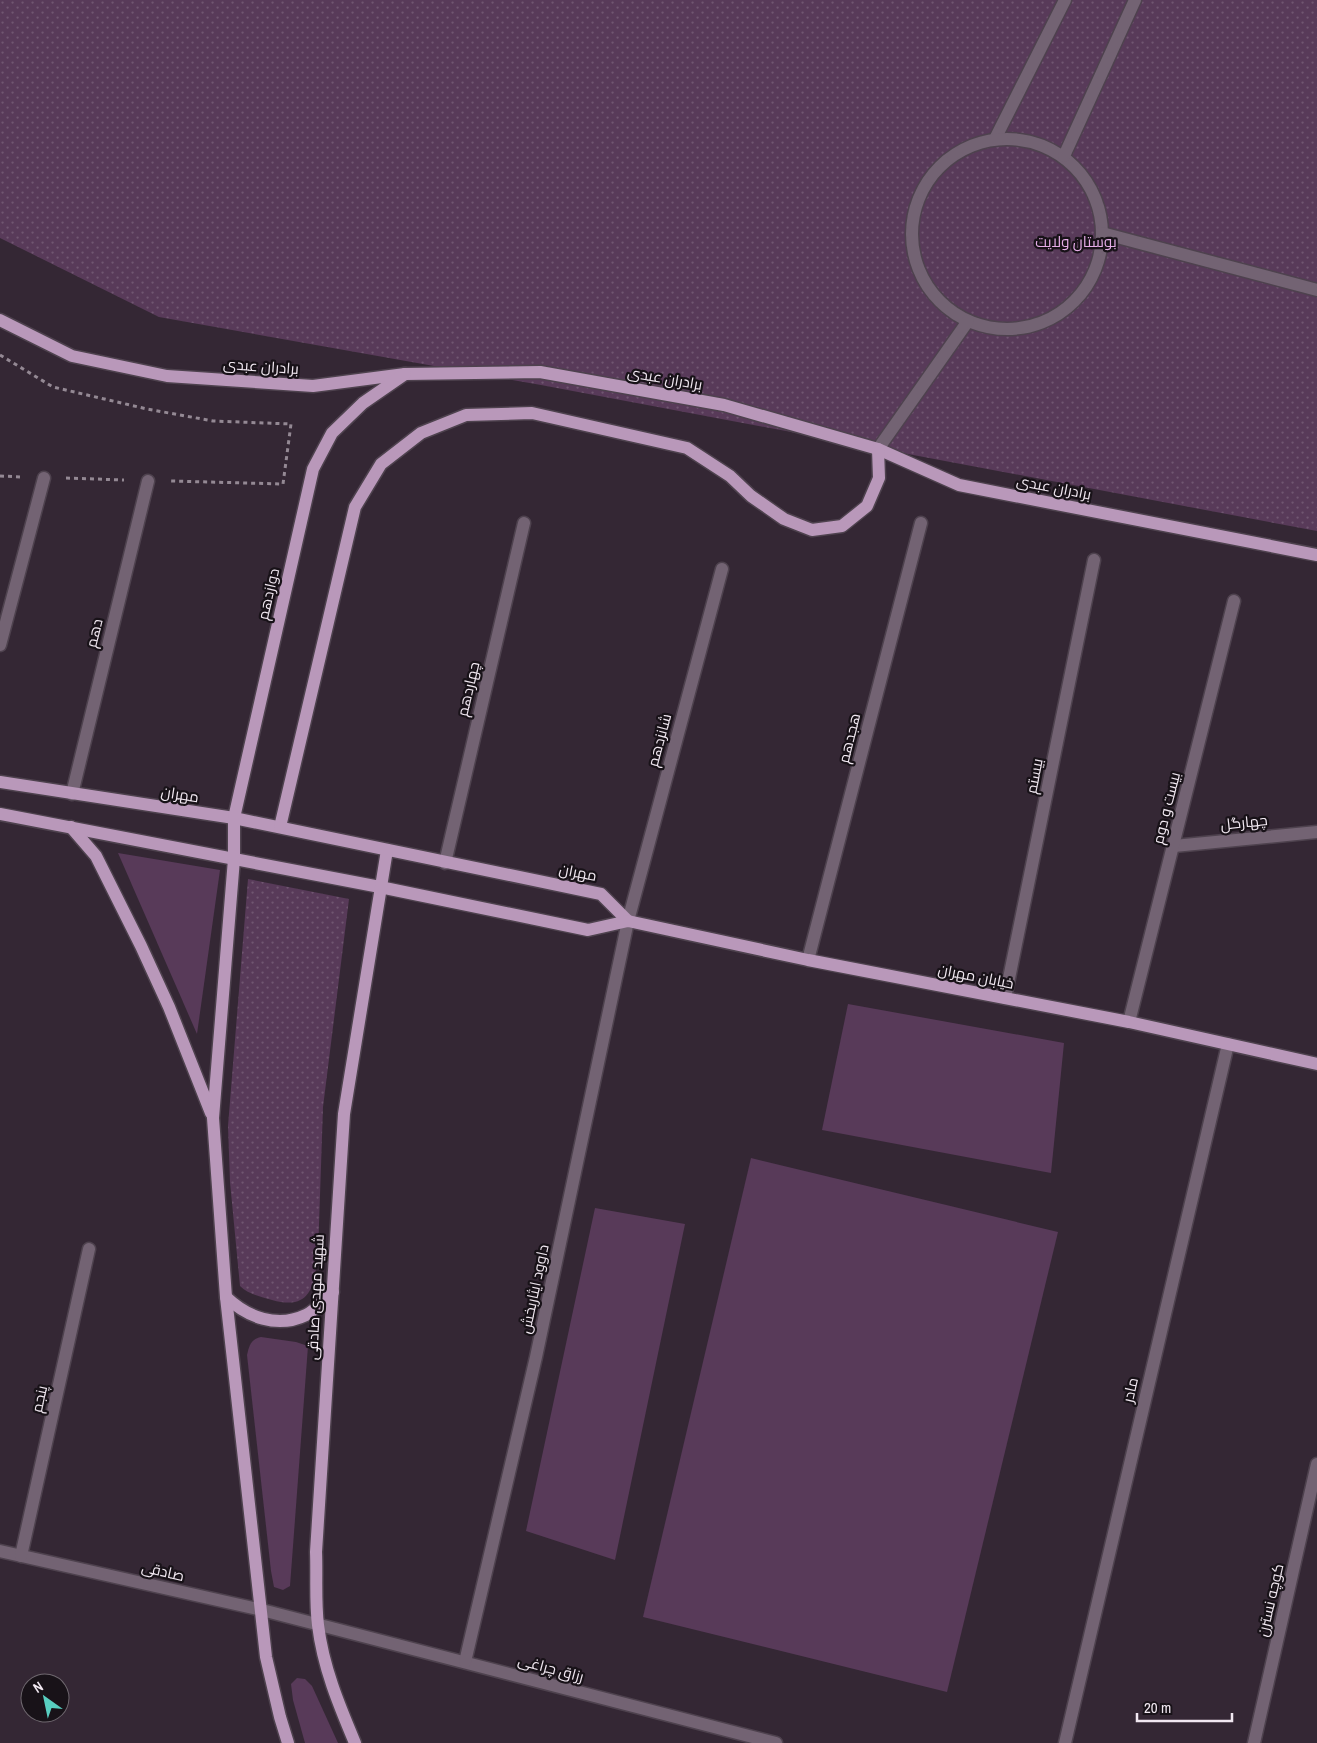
<svg xmlns="http://www.w3.org/2000/svg" width="1317" height="1743" font-family="'Archivo Narrow',Cairo,sans-serif">
<style>
.park{fill:url(#park-dots)}
.garden{fill:#583a59}
.lines{fill:none;stroke-linecap:round;stroke-linejoin:round}
.minor-casing{stroke:#4e424e;stroke-width:15}
.major-casing{stroke:#4e424e;stroke-width:15}
.path{stroke:#948994;stroke-width:3;stroke-dasharray:4 4;stroke-linecap:butt}
.minor{stroke:#736373;stroke-width:12}
.major{stroke:#b998ba;stroke-width:12}
.labels{text-anchor:middle;dominant-baseline:central;stroke-width:4.5;stroke-linejoin:round;paint-order:stroke}
.park-label{font-size:15px;fill:#e6ade8;stroke:#181218}
.street-label{font-size:15px;fill:#f1e8f1;stroke:#181218}
</style>
<defs>
<pattern id="park-dots" width="8" height="8" patternUnits="userSpaceOnUse" patternTransform="scale(1.25)"><rect width="8" height="8" fill="#583a59"/><path d="M2 2h.1M6 6h.1" fill="none" stroke="#705671" stroke-width="1.8" stroke-linecap="round"/></pattern>
</defs>
<rect width="100%" height="100%" fill="#342734"/>
<g class="park">
<polygon points="0,0 1317,0 1317,531 541,385 159,317 0,238"/>
<path d="M248 879 349 899 323 1107 318 1254C314 1285 312 1311 272 1300 261 1297 248 1294 240 1286L230 1182 228 1126Z"/>
</g>
<g class="garden">
<polygon points="118,853 220,870 197,1034"/>
<polygon points="848,1004 1064,1043 1051,1173 822,1130"/>
<polygon points="751,1158 1058,1232 947,1692 643,1617"/>
<polygon points="595,1208 685,1224 615,1560 526,1531"/>
<path d="M261 1337 296 1342 308 1346 290 1586 283 1590 274 1587 271 1571 247 1355C249 1346 251 1339 261 1337Z"/>
<polygon points="297,1678 305,1679 312,1686 338,1743 305,1743 293,1700 291,1684"/>
</g>
<g class="lines">
<g class="minor-casing">
<g id="minor">
<polyline points="995,139 1065,0"/>
<circle cx="1007" cy="234" r="95"/>
<polyline points="1064,156 1135,0"/>
<polyline points="1102,233 1317,290"/>
<polyline points="878,449 968,321"/>
<polyline points="0,645 44,478"/>
<polyline points="72,794 148,481"/>
<polyline points="1174,846 1317,832"/>
<polyline points="445,863 524,523"/>
<polyline points="808,960 921,523"/>
<polyline points="1005,998 1094,560"/>
<polyline points="1129,1022 1234,601"/>
<polyline points="0,1551 262,1610 776,1743"/>
<polyline points="21,1556 89,1249"/>
<polyline points="465,1662 536,1357 628,921 722,569"/>
<polyline points="1065,1743 1228,1044"/>
<polyline points="1254,1743 1317,1464"/>
</g>
</g>
<g class="major-casing">
<g id="major">
<polyline points="0,320 72,356 167,376 313,386 405,374 540,372 724,405 878,449 959,485 1317,555"/>
<polyline points="0,782 234,818 601,894 628,921"/>
<polyline points="0,814 380,887 588,930 628,921 808,960 1129,1022 1317,1064"/>
<polyline points="71,827 96,856 141,946 169,1007 211,1113"/>
<polyline points="280,827 355,507 381,464 421,433 466,415 532,413 687,448 730,476 751,496 784,519 812,530 842,526 867,506 879,478 878,449"/>
<path d="M226 1297C247 1317 277 1329 306 1315 315 1311 325 1299 333 1292"/>
<polyline points="288,1743 280,1717 266,1657 226,1297 213,1118 234,859 234,818 313,469 332,433 363,403 405,374"/>
<path d="M355 1743C339 1705 323 1667 318 1625 315 1601 317 1576 316 1552L344 1114 387 850"/>
</g>
</g>
<g class="path">
<polyline points="0,355 53,387 147,409 213,421 291,424 283,484 171,481"/>
<polyline points="0,476 22,477"/>
<polyline points="66,478 124,480"/>
</g>
<use href="#minor" class="minor"/>
<use href="#major" class="major"/>
</g>
<g class="labels">
<g class="park-label">
<text x="1076" y="241">بوستان ولایت</text>
</g>
<g class="street-label">
<text transform="translate(261 366) rotate(4)">برادران عبدی</text>
<text transform="translate(665 378) rotate(10)">برادران عبدی</text>
<text transform="translate(1054 487) rotate(11)">برادران عبدی</text>
<text transform="translate(268 594) rotate(-77)">دوازدهم</text>
<text transform="translate(94 633) rotate(-76)">دهم</text>
<text transform="translate(468 689) rotate(-77)">چهاردهم</text>
<text transform="translate(849 738) rotate(-76)">هجدهم</text>
<text transform="translate(659 740) rotate(-75)">شانزدهم</text>
<text transform="translate(1034 776) rotate(-79)">بیستم</text>
<text transform="translate(180 794) rotate(9)">مهران</text>
<text transform="translate(1166 808) rotate(-76)">بیست و دوم</text>
<text transform="translate(1244 822) rotate(-6)">چهارگل</text>
<text transform="translate(578 872) rotate(11)">مهران</text>
<text transform="translate(976 976) rotate(11)">خیابان مهران</text>
<text transform="translate(534 1289) rotate(-78)">داوود ایثاربخش</text>
<text transform="translate(315 1297) rotate(-87)">شهید مهدی صادقی</text>
<text transform="translate(1130 1390) rotate(-77)">مادر</text>
<text transform="translate(39 1399) rotate(-78)">پنجم</text>
<text transform="translate(163 1571) rotate(13)">صادقی</text>
<text transform="translate(1270 1600) rotate(-77)">کوچه نسترن</text>
<text transform="translate(551 1668) rotate(15)">رزاق چراغی</text>
</g>
</g>
<g transform="translate(45 1698) rotate(327)"><circle r="24" fill="#181218" stroke="#6f686f"/>
<path d="M0-4L9 19L0 12L-9 19Z" fill="#58cec0"/>
<text y="-8" font-size="14" font-weight="bold" text-anchor="middle" fill="#f1e8f1">N</text>
</g>
<path d="M1137 1713v8h95v-8" fill="none" stroke="#f1e8f1" stroke-width="2.5"/>
<text x="1144" y="1713" font-size="15" fill="#f1e8f1" stroke="#181218" stroke-width="4" paint-order="stroke">20 m</text>
</svg>
